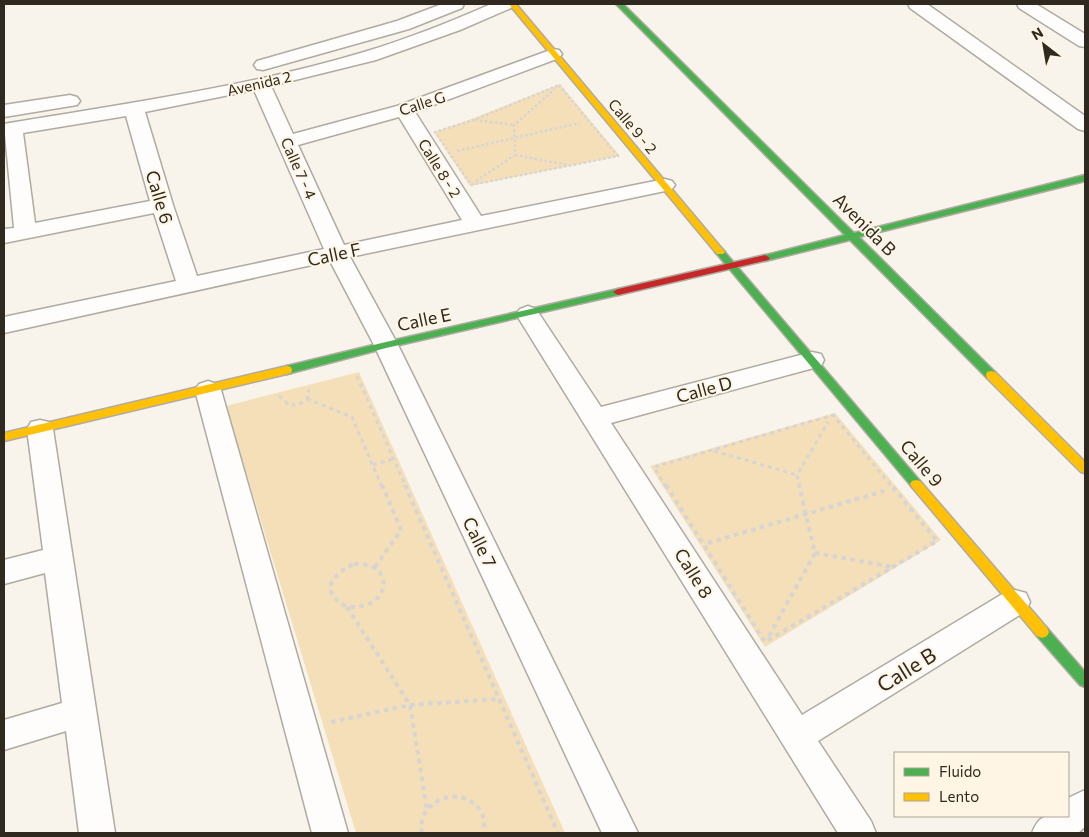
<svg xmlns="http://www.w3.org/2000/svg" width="1089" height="837" font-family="Commissioner,sans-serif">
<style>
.green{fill:#f4dfb8}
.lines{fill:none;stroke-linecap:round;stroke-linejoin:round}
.street-casing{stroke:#afaba2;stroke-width:3}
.fast-casing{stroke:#afaba2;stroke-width:3}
.slow-casing{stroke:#afaba2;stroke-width:3}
.jam-casing{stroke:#afaba2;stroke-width:3}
.path-far2{stroke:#d6d5d3;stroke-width:2.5;stroke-dasharray:2.5 2.5;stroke-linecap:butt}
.path-far1{stroke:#d6d5d3;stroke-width:3;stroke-dasharray:4 4;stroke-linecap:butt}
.path{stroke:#d6d5d3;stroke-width:4;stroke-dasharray:4.5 4.5;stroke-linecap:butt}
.street{fill:#fefdfc;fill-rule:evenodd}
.fast{fill:#4caf50;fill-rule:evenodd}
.slow{fill:#ffc107;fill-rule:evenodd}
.jam{fill:#c62828;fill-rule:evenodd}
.labels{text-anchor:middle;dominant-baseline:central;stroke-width:4;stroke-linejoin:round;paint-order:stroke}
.far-street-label{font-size:15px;fill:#2f291f;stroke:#fef5e5}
.street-label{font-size:18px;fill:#2f291f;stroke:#fef5e5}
.near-street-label{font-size:21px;fill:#2f291f;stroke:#fef5e5}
</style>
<rect width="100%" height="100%" fill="#f8f4eb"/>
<g class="green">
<polygon points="560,84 620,156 470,186 434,132 474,118"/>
<polygon points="359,372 565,833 356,833 226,406"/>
<polygon points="835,413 941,540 765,647 650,466"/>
</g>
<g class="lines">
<g class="street-casing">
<g id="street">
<polygon points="442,4 464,4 462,8 409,29 263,70 257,69 254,65 257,61 397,21"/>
<path d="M491 4H513L511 8 460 30 376 60 271 86 293 134 397 106 553 49 559 50 562 54 559 58 415 112 481 216 665 179 672 181 675 185 672 189 665 191 350 257 398 345 638 833H602L374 345 330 261 4 333V317L176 281 154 213 4 243V229L14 228 4 124C123 104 248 87 364 52 407 39 450 22 491 4ZM254 90 324 249 197 276 173 205 145 112ZM126 116 150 201 35 223 23 133ZM399 117 462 220 344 245 298 145Z"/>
<polygon points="908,4 927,4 1085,116 1085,131 1078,129 910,8"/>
<polygon points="1017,4 1036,4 1085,34 1085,47 1079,46 1019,8"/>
<polygon points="70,95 77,97 80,101 77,105 4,117 4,105"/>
<polygon points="528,306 536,309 601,407 812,352 821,354 824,360 821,366 611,423 802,715 1004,593 1015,590 1026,593 1030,602 1026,611 818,741 871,821 876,833 838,833 516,314 520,309"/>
<polygon points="208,381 217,384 221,390 348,833 312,833 195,390 199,384"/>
<polygon points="40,420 49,422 53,429 115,833 79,833 66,731 4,750 4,720 62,703 45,573 4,584 4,560 43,550 27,429 31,422"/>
<path d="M1085 790V827L1078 833H1032C1040 812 1048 816 1068 816V798Z"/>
</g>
</g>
<g class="fast-casing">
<g id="fast">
<polygon points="616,4 623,4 854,233 1085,175 1085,181 859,237 995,372 996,375 995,378 987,378 850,240 765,261 762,260 760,258 762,256 845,235"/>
<polygon points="720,249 723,250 920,481 922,484 920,487 912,487 717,254 715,252"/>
<polygon points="618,289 622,290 623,292 622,294 386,348 287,374 282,370 287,366 386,342"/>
<polygon points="1042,626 1047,628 1085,672 1085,687 1080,685 1037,636 1035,632 1037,628"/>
</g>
</g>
<g class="slow-casing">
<g id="slow">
<polygon points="509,4 516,4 723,250 725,252 723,254 717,254"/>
<polygon points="287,366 291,367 292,370 291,373 4,441 4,433"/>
<polygon points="991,371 995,372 1085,462 1085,473 1081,472 987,378 986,375 987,372"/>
<polygon points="916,480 920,481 1047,628 1049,632 1047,636 1042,638 1037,636 912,487 910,484 912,481"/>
</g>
</g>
<g class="jam-casing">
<polygon id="jam" points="765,255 770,258 768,260 618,295 613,292 618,289"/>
</g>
<g class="path-far2">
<polygon points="559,85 618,156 471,185 435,132 474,120"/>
<polyline points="475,120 514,125"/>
<polyline points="457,151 580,123"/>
<polyline points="515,155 568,165"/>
<polyline points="476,181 515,155 514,125 555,89"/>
</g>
<g class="path-far1">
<polyline points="357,376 406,487"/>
<polyline points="279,396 289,405 298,405 307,399 309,389"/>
<polyline points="307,399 352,417 382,487"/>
<polyline points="714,451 797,475"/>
<polyline points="373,465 393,459"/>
<polyline points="666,487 654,467 833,415 892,487"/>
<polyline points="800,487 797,475 828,422"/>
</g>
<g class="path">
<polyline points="405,485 558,833"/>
<polyline points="666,485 765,642 937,541 891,485"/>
<polyline points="708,543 884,491"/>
<polyline points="815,553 893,567"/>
<path d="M354 564C395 562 392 605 355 607 351 607 348 607 344 605 319 591 333 573 354 564Z"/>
<polyline points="375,567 401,530 382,485"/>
<polyline points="347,607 410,705 427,810"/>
<polyline points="769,636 815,553 799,485"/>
<polyline points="331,722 410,705 499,699"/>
<path d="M421 833C422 828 421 822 423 817 433 792 470 789 482 814 485 819 484 827 485 833"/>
</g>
<use href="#street" class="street"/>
<use href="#fast" class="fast"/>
<use href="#slow" class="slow"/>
<use href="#jam" class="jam"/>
</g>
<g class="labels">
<g class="far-street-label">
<text transform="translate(259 83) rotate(-13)">Avenida 2</text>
<text transform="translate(422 103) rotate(-18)">Calle G</text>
<text transform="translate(633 126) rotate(50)">Calle 9 - 2</text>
<text transform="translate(299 168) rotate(66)">Calle 7 - 4</text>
<text transform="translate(440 168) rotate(58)">Calle 8 - 2</text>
</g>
<g class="street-label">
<text transform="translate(160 197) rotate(73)">Calle 6</text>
<text transform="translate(865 224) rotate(45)">Avenida B</text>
<text transform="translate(334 254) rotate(-12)">Calle F</text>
<text transform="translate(424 319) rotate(-12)">Calle E</text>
<text transform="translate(704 389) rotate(-15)">Calle D</text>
<text transform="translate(922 463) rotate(50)">Calle 9</text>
<text transform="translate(480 542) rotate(64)">Calle 7</text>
<text transform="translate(694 573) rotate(58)">Calle 8</text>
</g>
<g class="near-street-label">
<text transform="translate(906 669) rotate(-32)">Calle B</text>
</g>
</g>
<rect width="1089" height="837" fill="none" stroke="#2f291f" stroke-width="10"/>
<rect x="894" y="752" width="175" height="65" fill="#fef5e5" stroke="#aba396"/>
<rect x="904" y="768" width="25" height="8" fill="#4caf50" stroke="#aba396"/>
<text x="939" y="777" font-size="15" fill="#2f291f">Fluido</text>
<rect x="904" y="793" width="25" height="8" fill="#ffc107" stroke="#aba396"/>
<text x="939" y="802" font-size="15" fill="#2f291f">Lento</text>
<g transform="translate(1044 45) rotate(329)" stroke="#fef5e5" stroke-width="4" paint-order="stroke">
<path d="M0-4L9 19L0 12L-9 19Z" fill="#2f291f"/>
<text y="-8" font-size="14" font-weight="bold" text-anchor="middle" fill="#2f291f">N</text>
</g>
</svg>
